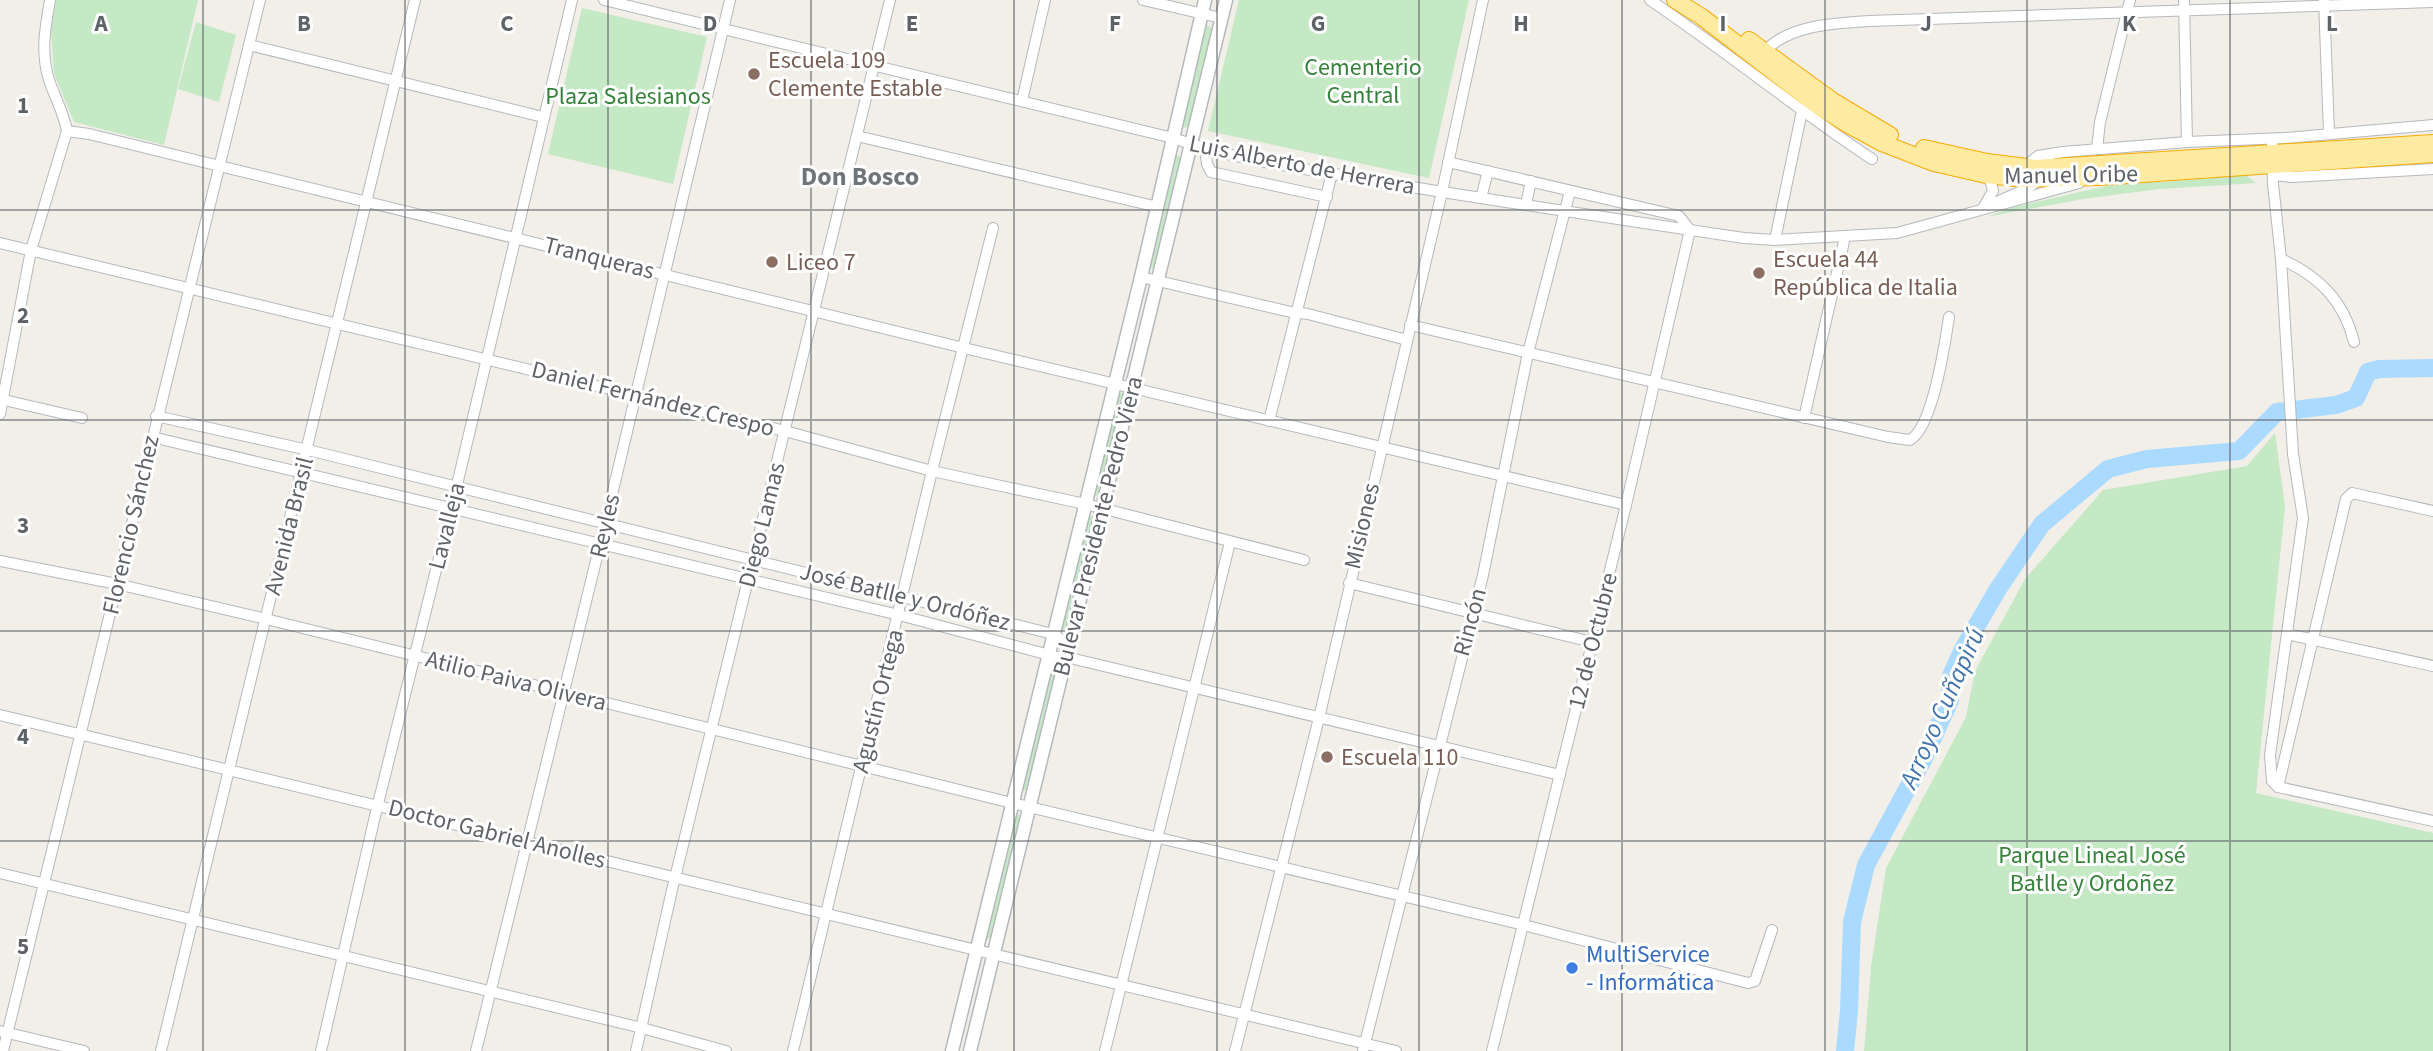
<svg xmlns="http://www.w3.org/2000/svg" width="2433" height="1051" font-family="'Source Sans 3',sans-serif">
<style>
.green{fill:#c5e8c5}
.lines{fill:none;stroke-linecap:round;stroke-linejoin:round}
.river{stroke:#aadaff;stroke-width:18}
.minor-casing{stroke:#b5b8bc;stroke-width:12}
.tertiary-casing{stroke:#b5b8bc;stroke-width:15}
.trunk-casing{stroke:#f9ab00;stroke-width:18}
.minor{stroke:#fff;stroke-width:10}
.tertiary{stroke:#fff;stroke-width:12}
.trunk{stroke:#feeaa1;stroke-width:16}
.grid{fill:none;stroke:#5f6368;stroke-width:2;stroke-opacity:0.55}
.education-dot{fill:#8d6e63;stroke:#fff;stroke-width:2.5}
.shop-dot{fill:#3f7fe0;stroke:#fff;stroke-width:2.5}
.labels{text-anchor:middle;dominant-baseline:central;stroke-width:6;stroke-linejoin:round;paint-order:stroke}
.education-label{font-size:24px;fill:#785e54;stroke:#fff;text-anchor:start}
.park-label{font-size:24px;fill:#348238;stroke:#fff}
.street-label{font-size:24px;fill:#5f6368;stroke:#fff}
.shop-label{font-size:24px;fill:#366cbe;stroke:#fff;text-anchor:start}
.neighbourhood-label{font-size:26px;font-weight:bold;fill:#70757a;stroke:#fff}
.water-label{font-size:26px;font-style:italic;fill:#4174aa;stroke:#fff}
.grid-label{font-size:23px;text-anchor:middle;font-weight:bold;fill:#5f6368;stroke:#fff;stroke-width:6;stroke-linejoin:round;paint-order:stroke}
</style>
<rect width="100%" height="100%" fill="#f1efe8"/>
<g class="green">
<polygon points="56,0 198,0 164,145 74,122 54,74 51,29"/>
<polygon points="1239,0 1469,0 1429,178 1208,131"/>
<polygon points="582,8 707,37 673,184 548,154"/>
<polygon points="196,22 236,35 219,102 178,89"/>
<polygon points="1208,25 1213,30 1189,126 1186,128 1181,125 1205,26"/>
<polygon points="1175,154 1181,158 1155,268 1149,268"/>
<polygon points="2246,175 2256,183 2159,189 2083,199 1986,217 2014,207 2124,182 2164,182"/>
<polygon points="1117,392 1124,394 1101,494 1096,496 1094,495"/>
<polygon points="2275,433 2285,507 2256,793 2433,833 2433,1051 1864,1051 1871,967 1886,868 1966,717 1975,671 2025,579 2103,490 2247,466"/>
<polygon points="1091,516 1094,521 1068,628 1063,630 1060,628 1086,517"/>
<polygon points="1051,666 1057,670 1029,789 1023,791 1021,790"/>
<polygon points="1018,814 1021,819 993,936 987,940 985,938 1015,815"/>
</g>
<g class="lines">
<polyline class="river" points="1845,1051 1849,1011 1852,922 1866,865 1923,760 1950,700 1951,676 1963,649 1998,589 2042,524 2108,469 2147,459 2239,451 2277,412 2336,405 2356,398 2368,372 2379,369 2433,368"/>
<g class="minor-casing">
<g id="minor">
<path d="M604 0 1173 138C1236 161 1315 170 1381 182 1502 202 1623 220 1744 238L1775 240 1897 233 2079 183"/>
<polyline points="1143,0 1221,18"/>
<path d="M1650 0C1726 51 1796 109 1872 159"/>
<polyline points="2184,0 2187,142"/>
<polyline points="2324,0 2329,133"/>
<polyline points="249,45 543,117"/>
<path d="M1765 51C1789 25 1835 23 1869 21L2433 2"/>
<polyline points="1022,101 1045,0"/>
<polyline points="67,131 89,134 964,348 1626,505"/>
<polyline points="857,136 1158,207"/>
<polyline points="2272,139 2273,184 2281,259 2293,454 2303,518 2270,755 2272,781 2278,787"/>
<polyline points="1205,147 1207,164 1211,172 1327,197"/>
<polyline points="2097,149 2100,122 2130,0"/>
<polyline points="1448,162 1679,216 1690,230 1626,505 1492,1051"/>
<polyline points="2026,166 2038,156 2063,152 2187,142 2285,138 2433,125"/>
<polyline points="2273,175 2292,177 2433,169"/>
<polyline points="1481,198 1488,171"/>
<polyline points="1997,202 2026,189 2039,180"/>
<polyline points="1526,204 1531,181"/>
<polyline points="1983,208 1993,191 1991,183 1986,175"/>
<polyline points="1775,240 1802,111"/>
<polyline points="0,243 785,431 932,471 1085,504 1304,560"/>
<path d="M2281 259C2319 276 2344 301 2354 342"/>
<polyline points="1141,277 1291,312 1308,314 1407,340"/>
<path d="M1410 325 1888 437 1910 440C1933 427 1945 343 1949 317"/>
<polyline points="4,400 82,418"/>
<path d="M0 414 31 250 67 131C64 114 56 99 50 83 40 54 45 29 50 0"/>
<path d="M156 416 308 450 1053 634C1061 639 1066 643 1066 653"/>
<polyline points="1804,418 1845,237"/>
<polyline points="1269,421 1332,173"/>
<polyline points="152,437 899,615 1057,657 1066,657 1560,775"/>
<polyline points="0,561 117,584 266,619 1012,803 1524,925 1748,983 1755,981 1772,930"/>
<polyline points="1349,583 1592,642"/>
<polyline points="2287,634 2433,666"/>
<polyline points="0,715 1396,1051"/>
<polyline points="2278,787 2346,499 2352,493 2433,511"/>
<polyline points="2278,787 2433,821"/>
<polyline points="0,873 642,1028 726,1051"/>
<polyline points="0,1031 84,1051"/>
<polyline points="3,1051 260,0"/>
<polyline points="161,1051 415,0"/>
<polyline points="321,1051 375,816 456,489 572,0"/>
<polyline points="476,1051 605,524 730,0"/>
<polyline points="636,1051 672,890 890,0"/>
<polyline points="793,1051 932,471 993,228"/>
<polyline points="1105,1051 1230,542"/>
<polyline points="1235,1051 1319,718 1442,192 1483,0"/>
<polyline points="1363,1051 1483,575 1528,353 1570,191"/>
</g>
</g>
<g class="tertiary-casing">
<g id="tertiary">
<polyline points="952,1051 1141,277 1205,0"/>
<polyline points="970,1051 1226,0"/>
</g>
</g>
<g class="trunk-casing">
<g id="trunk">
<polyline points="1675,0 1702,17 1818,106 1847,124 1882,143 1934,163 1986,175 2025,179 2099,177 2433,154"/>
<polyline points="1749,40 1833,101 1890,135"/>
<polyline points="1924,148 1987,162 2036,168 2433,143"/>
</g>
</g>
<use href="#minor" class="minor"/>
<use href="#tertiary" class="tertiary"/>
<use href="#trunk" class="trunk"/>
</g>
<path class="grid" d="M203 0V1051M405 0V1051M608 0V1051M811 0V1051M1014 0V1051M1217 0V1051M1419 0V1051M1622 0V1051M1825 0V1051M2027 0V1051M2230 0V1051M0 210H2433M0 420H2433M0 631H2433M0 841H2433"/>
<g class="education-dot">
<circle cx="754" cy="74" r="7"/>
<circle cx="772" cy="262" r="7"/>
<circle cx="1759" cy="273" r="7"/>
<circle cx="1327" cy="757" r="7"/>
</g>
<circle class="shop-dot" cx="1572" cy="968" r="7"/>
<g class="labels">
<g class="education-label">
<text x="768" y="60">Escuela 109<tspan x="768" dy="28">Clemente Estable</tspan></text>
<text x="1773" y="259">Escuela 44<tspan x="1773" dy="28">República de Italia</tspan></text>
<text x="786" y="262">Liceo 7</text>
<text x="1341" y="757">Escuela 110</text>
</g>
<g class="park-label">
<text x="1363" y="67">Cementerio<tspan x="1363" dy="28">Central</tspan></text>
<text x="628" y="96">Plaza Salesianos</text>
<text x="2092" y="855">Parque Lineal José<tspan x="2092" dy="28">Batlle y Ordoñez</tspan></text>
</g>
<g class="street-label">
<text transform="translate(1302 165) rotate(11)">Luis Alberto de Herrera</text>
<text transform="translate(2071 175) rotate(-1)">Manuel Oribe</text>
<text transform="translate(599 258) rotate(14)">Tranqueras</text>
<text transform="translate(653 399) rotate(14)">Daniel Fernández Crespo</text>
<text transform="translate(131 525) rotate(-77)">Florencio Sánchez</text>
<text transform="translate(762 525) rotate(-76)">Diego Lamas</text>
<text transform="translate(289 526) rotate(-76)">Avenida Brasil</text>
<text transform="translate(447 526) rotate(-76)">Lavalleja</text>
<text transform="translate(605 526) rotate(-77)">Reyles</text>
<text transform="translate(1098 526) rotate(-76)">Bulevar Presidente Pedro Viera</text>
<text transform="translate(1362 526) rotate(-77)">Misiones</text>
<text transform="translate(905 597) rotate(14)">José Batlle y Ordóñez</text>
<text transform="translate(1470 622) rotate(-75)">Rincón</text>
<text transform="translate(1593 641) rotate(-76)">12 de Octubre</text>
<text transform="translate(516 681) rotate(14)">Atilio Paiva Olivera</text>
<text transform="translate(878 701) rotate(-76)">Agustín Ortega</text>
<text transform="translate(497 834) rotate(14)">Doctor Gabriel Anolles</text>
</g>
<g class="shop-label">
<text x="1586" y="954">MultiService<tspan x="1586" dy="28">- Informática</tspan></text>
</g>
<g class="neighbourhood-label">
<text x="860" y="176">Don Bosco</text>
</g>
<g class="water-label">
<text transform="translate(1942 708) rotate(-66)">Arroyo Cuñapirú</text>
</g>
</g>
<g class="grid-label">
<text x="101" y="31">A</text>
<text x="304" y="31">B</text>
<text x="507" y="31">C</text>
<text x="710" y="31">D</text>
<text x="912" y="31">E</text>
<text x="1115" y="31">F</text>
<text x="1318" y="31">G</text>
<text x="1521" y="31">H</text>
<text x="1723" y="31">I</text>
<text x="1926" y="31">J</text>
<text x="2129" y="31">K</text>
<text x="2332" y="31">L</text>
<text x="23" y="113">1</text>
<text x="23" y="323">2</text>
<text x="23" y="533">3</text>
<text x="23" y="744">4</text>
<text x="23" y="954">5</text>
</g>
</svg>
